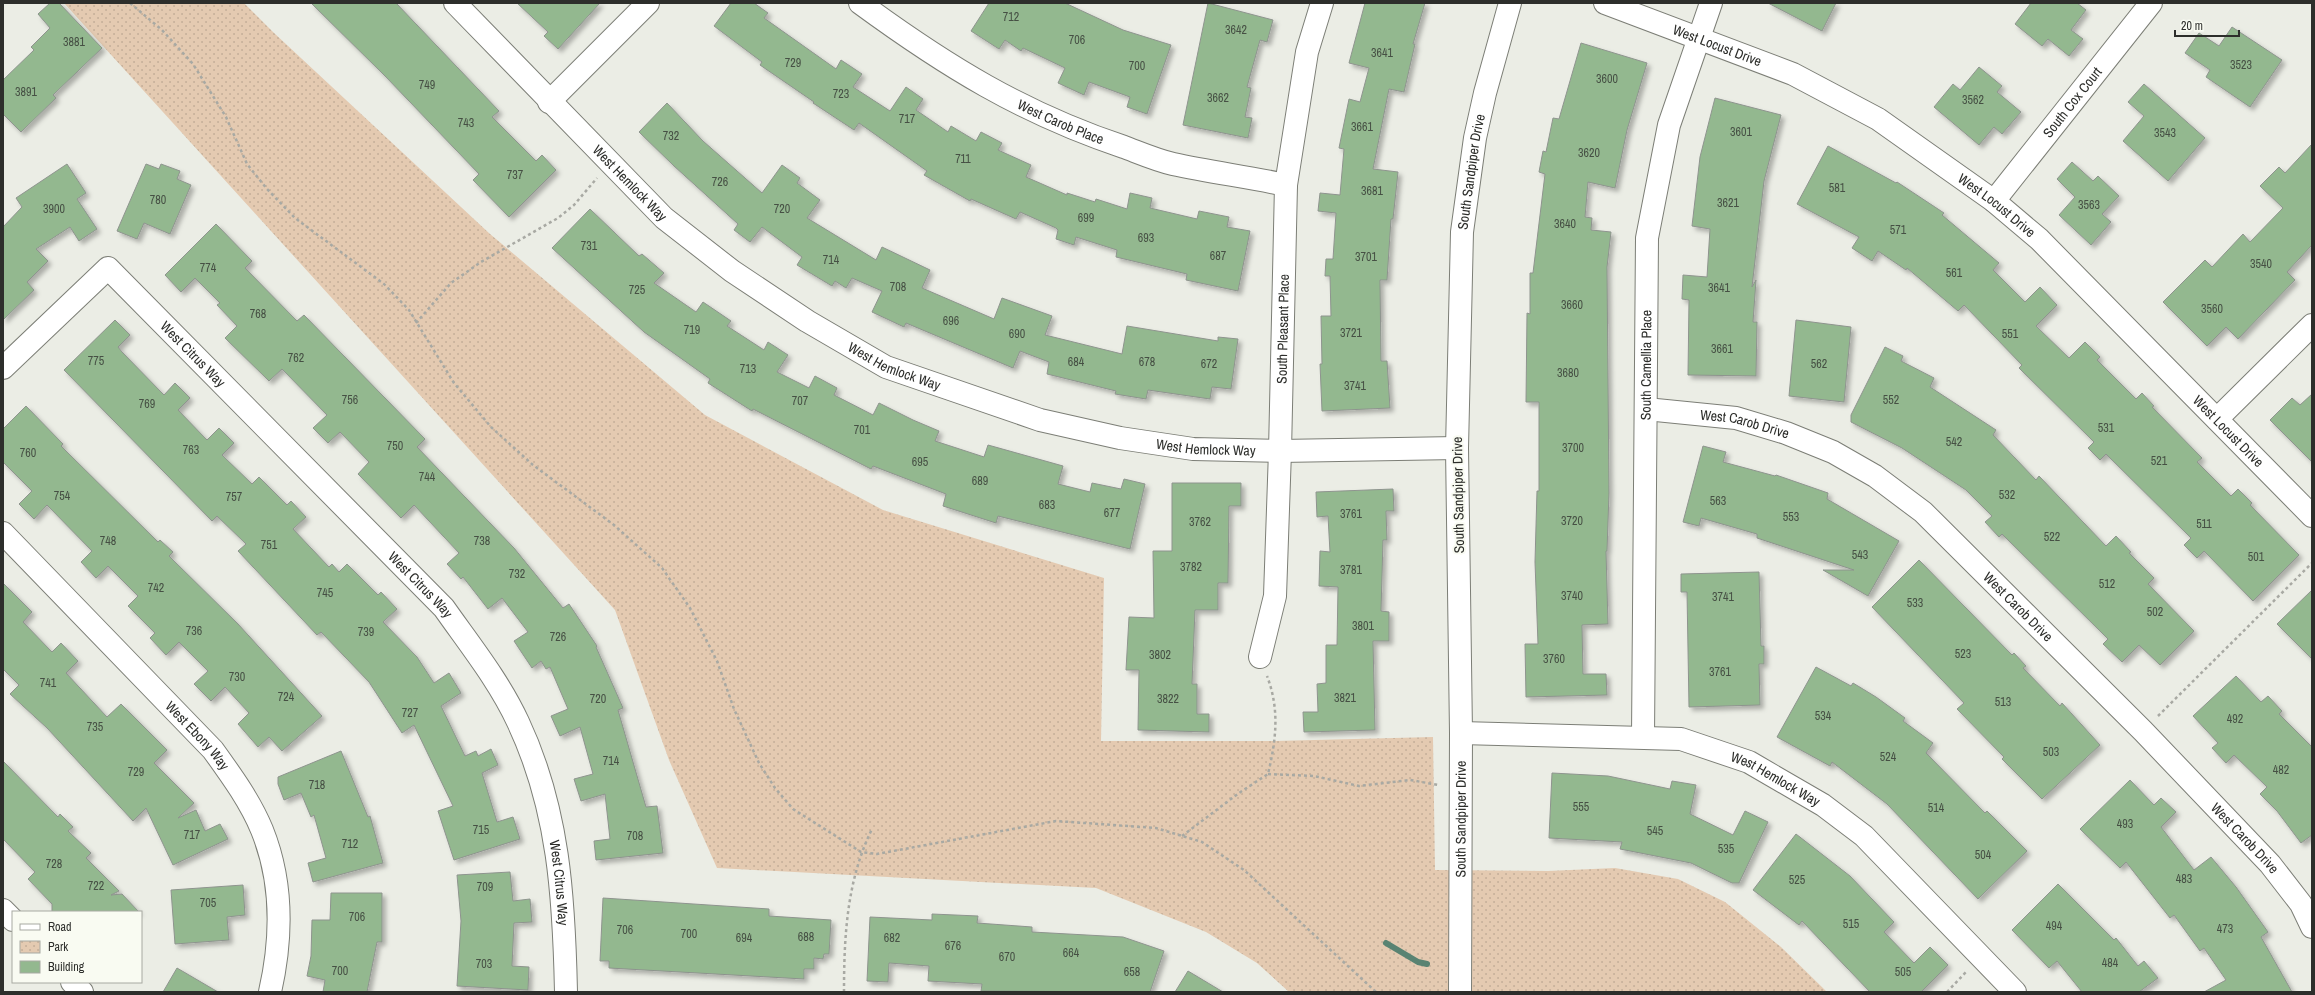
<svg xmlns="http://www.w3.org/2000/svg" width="2315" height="995" font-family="'Archivo Narrow',sans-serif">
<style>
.park{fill:url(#park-dots)}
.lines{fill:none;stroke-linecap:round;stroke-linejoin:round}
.stream{stroke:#598372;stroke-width:6}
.building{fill:#93b88f;stroke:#8e948e;filter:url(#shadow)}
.minor-casing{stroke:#7c7e76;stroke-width:24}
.path{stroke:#a8a9a3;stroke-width:2.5;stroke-dasharray:3 3;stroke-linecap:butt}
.minor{stroke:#fff;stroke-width:22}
.labels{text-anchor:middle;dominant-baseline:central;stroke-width:4;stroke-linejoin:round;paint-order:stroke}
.number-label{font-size:12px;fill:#465044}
.street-label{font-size:14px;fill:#2d2e2b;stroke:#f9fbf2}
</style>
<defs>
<pattern id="park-dots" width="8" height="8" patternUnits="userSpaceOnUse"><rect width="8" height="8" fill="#e4cab1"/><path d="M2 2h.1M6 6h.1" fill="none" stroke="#c4ae98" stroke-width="1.8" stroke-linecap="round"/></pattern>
<filter id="shadow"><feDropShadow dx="3.5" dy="3.5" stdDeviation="2" flood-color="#0004"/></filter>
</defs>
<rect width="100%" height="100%" fill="#ebede5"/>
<polygon class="park" points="64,3 244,3 273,32 490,234 705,415 883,510 1104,578 1101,741 1275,741 1433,737 1435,870 1548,871 1615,868 1678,879 1725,902 1781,947 1827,992 1289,992 1257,963 1206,932 1096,888 717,868 669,760 615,610"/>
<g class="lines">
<polyline class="stream" points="1386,943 1418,962 1427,964"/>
</g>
<g class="building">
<polygon points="50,3 59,3 102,48 53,95 56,98 21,132 3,114 3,80 34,50 31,47 50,28 38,14"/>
<polygon points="311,3 396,3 499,111 492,117 536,161 542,155 556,170 509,217 473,180 479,174 385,76"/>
<polygon points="517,3 600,3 558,49 544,36 548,32"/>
<polygon points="731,3 754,3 768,13 764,18 836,69 841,60 862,74 853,87 890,111 906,87 923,99 916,110 948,132 951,126 976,141 981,132 1002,143 998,150 1031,165 1026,177 1067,195 1067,193 1095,202 1096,199 1127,209 1130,193 1152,198 1150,208 1197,219 1199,211 1229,217 1227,227 1250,231 1238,291 1186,280 1187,274 1116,257 1117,250 1076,237 1074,245 1056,239 1058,230 1056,228 1020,212 1016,219 971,199 970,201 924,175 927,171 859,123 854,130 813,103 814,102 760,65 762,62 714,26"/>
<polygon points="989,3 1065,3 1123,30 1171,45 1147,114 1127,107 1130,97 1089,82 1084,95 1058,83 1065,68 1023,48 1021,51 1005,40 999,49 971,31"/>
<polygon points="1208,3 1273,20 1267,42 1260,40 1247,87 1251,88 1245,117 1252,118 1248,138 1183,125"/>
<polygon points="1365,3 1425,3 1413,44 1415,44 1404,92 1389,89 1373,169 1398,172 1393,219 1391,219 1387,280 1380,280 1381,361 1387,361 1390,408 1322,411 1320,364 1322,364 1321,316 1331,316 1330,276 1325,276 1326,259 1333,259 1336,213 1318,211 1320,193 1340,195 1344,149 1339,148 1349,99 1360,102 1369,68 1349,63"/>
<polygon points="1768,3 1836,3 1822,31"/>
<polygon points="2031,3 2077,3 2086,10 2071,30 2083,39 2069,56 2048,39 2042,46 2015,24"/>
<polygon points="2232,27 2282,60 2250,107 2206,77 2210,70 2185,53 2199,33 2219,46"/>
<polygon points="1581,43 1647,63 1627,130 1615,188 1588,182 1585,217 1592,218 1591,230 1611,232 1607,267 1609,493 1607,551 1606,551 1608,624 1582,625 1583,674 1606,674 1607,695 1526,697 1525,644 1538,644 1535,562 1537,491 1539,491 1539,402 1526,402 1527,313 1530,314 1530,273 1533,273 1545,174 1539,172 1543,151 1546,152 1553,118 1559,119"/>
<polygon points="1979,67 2002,86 1997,92 2021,112 2002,134 1994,127 1979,145 1934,107 1953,84 1960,90"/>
<polygon points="2144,84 2205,138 2168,181 2123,141 2144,116 2128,102"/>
<polygon points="1715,98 1781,115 1764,181 1752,287 1756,280 1753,322 1757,322 1756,376 1688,375 1689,300 1682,299 1683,275 1707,277 1710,229 1692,226 1700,157"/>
<polygon points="667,103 703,141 762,193 782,165 800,178 797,183 820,200 807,218 876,260 882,247 930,270 922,288 994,319 1002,298 1052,316 1045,335 1122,354 1127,326 1218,341 1218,337 1238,339 1231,389 1212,387 1210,399 1148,390 1146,399 1115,394 1116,391 1047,374 1049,362 1020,351 1013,368 906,323 904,327 872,312 882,291 852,278 846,288 835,281 832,286 797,265 802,257 762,227 750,242 734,230 738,224 674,166 639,132"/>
<polygon points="2312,144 2312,245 2287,272 2295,280 2238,339 2226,327 2207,346 2163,302 2205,260 2212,267 2243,234 2250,242 2283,208 2260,186 2279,167 2285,173"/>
<polygon points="1828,146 1896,183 1897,182 1944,213 1942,215 1999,263 1993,270 2025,302 2040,287 2057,305 2036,326 2069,358 2085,342 2100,357 2097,360 2136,399 2142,393 2154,406 2152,407 2202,458 2197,462 2231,496 2238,489 2252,503 2250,505 2299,555 2253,601 2204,551 2197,558 2184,545 2191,538 2106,454 2100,460 2088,448 2094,442 2019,368 2022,365 1964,305 1958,311 1907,268 1906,270 1878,251 1872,261 1852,248 1859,237 1797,204"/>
<polygon points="2072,162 2093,181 2098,176 2119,196 2102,214 2111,222 2091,245 2059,215 2075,197 2057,179"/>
<polygon points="67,164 86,193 77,199 97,229 79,241 70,227 36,249 48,261 27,282 34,290 3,320 3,227 22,207 16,198"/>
<polygon points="146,164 159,169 161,164 180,171 177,179 191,185 170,234 144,223 137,239 117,231"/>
<polygon points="590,209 639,256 642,254 664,273 654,283 696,312 703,302 731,321 727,326 764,350 768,342 788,355 777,372 809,388 815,376 837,388 834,395 873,415 879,403 913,420 939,431 935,441 984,457 988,445 1063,466 1058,484 1090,492 1092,483 1121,489 1124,479 1145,484 1130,549 998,516 996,523 943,506 946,494 873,466 871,469 753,409 752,411 708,383 710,379 644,332 552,248"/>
<polygon points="216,224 252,261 245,268 297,321 304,315 425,439 417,447 514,548 563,608 569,604 597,646 596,647 623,708 618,710 646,807 657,806 663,853 596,860 594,841 610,839 605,794 581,801 574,779 593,774 580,727 560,736 551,716 568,709 550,667 546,669 541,661 532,668 514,641 528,632 502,598 488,609 463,577 461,579 447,564 459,553 414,505 401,518 358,474 369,462 340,432 328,443 313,428 327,415 282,369 269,381 225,338 237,326 217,305 220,303 195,278 181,292 165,275"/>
<polygon points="115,320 130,335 118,347 122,352 164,395 175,383 190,398 178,410 207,440 219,428 234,443 222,455 252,484 259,477 287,505 291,501 306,517 293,529 329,567 332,564 339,572 347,564 378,595 381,592 397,609 383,622 417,657 434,683 449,673 461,693 441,706 465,756 476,751 478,756 491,749 498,765 482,773 497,822 513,817 520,839 454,860 438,811 453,806 414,725 402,733 369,682 321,632 317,635 238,551 246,544 217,516 212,521 64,370"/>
<polygon points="1796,320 1851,327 1844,402 1789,396"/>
<polygon points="1885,347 1903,356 1901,361 1934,378 1930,387 1996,430 1993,435 2036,480 2039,476 2106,546 2116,536 2131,552 2129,553 2154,578 2148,584 2194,631 2160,665 2139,645 2122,662 2103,644 2108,639 2002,534 1999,537 1985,522 1992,516 1966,490 1902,448 1851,422 1851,415"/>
<polygon points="2312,394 2312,462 2270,420 2292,398 2300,405"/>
<polygon points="26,406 63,444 61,446 158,542 160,540 173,552 169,556 238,624 322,716 282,751 269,737 258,747 238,724 249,713 225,687 211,701 194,684 208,671 179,642 166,655 150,638 155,633 128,606 138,596 108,566 96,578 81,562 92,551 47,505 34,519 19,504 32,491 3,462 3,429"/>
<polygon points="1703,446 1726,452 1723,462 1775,476 1776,475 1828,493 1827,499 1899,541 1868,596 1823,570 1854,570 1757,538 1757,534 1701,518 1699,526 1683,522"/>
<polygon points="1172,483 1241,483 1241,506 1229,506 1228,583 1218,583 1218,610 1195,610 1192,684 1197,684 1197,714 1209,714 1209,732 1138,730 1139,670 1126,670 1129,617 1154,618 1153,551 1172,551"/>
<polygon points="1393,489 1394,511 1386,511 1387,540 1383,540 1381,611 1389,612 1389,641 1373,641 1375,730 1304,732 1303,712 1318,712 1317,684 1326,683 1326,645 1337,645 1338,587 1319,586 1320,551 1330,552 1328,516 1317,517 1316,492"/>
<polygon points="1919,560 2012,655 2014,653 2026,666 2023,668 2060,706 2062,703 2100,745 2042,799 2002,759 2004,757 1957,709 1964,703 1872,607"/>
<polygon points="1759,572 1761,646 1764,646 1764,664 1759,664 1760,705 1689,707 1687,592 1681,592 1681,574"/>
<polygon points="3,583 32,612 23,622 52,652 61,643 78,661 66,673 107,717 121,704 167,750 154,763 194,803 178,818 196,810 205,831 220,824 228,839 173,865 146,808 133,821 47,728 10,694 19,685 3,669"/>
<polygon points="2312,590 2312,659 2277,624"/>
<polygon points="1816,667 1851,686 1853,683 1876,697 1905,718 1903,721 1933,743 1926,753 1985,813 1987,811 2027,851 1978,899 1887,804 1832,762 1830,766 1777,737"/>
<polygon points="2236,676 2261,702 2268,696 2282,711 2279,714 2312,747 2312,835 2301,843 2277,811 2260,794 2267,787 2234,755 2226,763 2212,748 2218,743 2193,716"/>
<polygon points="341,751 368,817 370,816 383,863 313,882 308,863 326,858 314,815 311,817 301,793 284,800 278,784 278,777"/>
<polygon points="3,761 58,817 60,814 73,827 68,831 91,853 86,858 119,891 111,895 122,894 139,912 52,912 52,904 28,879 35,872 3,839"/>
<polygon points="1552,773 1608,776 1670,789 1672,781 1696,785 1690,814 1733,835 1745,811 1768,822 1739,883 1732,883 1691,863 1620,849 1622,842 1549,838"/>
<polygon points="2130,780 2154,805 2161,798 2176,812 2161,827 2194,870 2211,857 2236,887 2268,932 2261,937 2292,992 2204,992 2226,980 2204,948 2200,951 2174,915 2170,918 2126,862 2120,868 2080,829"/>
<polygon points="1796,834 1850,876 1894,922 1884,932 1914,963 1930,947 1948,965 1921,992 1870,992 1802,921 1799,925 1753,890"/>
<polygon points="510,872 513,901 530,899 532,922 514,923 512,966 529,967 528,990 457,986 461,921 457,875"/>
<polygon points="2058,884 2114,940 2116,938 2138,966 2144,961 2158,978 2139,992 2082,992 2057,961 2049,968 2012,930"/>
<polygon points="243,885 245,915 227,917 229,940 175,944 171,890"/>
<polygon points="331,893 382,893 382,942 377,942 367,992 323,992 325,980 307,976 311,956 312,920 330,920"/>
<polygon points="603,898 769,909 769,916 831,920 829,954 824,954 823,959 814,958 814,969 804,969 804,979 609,968 609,961 600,961"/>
<polygon points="932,914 978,916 977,923 1032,927 1032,932 1123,937 1164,951 1150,992 981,991 982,984 928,981 929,966 889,963 888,982 867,981 870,917 932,920"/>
<polygon points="177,968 218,992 163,992"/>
<polygon points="1188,971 1223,992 1175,992"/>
</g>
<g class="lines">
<g class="minor-casing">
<g id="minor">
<path id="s1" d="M455 3 664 218 732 271 807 321 886 367 1040 420 1120 438 1193 449 1280 451 1457 448"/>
<path id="s2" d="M860 3C946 66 1022 113 1124 147 1140 153 1156 160 1173 164 1210 172 1248 177 1286 185"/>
<path id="s3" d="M1605 3 1793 74 1878 119 1994 201 2039 239 2312 516"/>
<polyline points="549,102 648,3"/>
<path id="s4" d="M1994 201 2151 3"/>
<path id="s5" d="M3 368 108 268 444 608C470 645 499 681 518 722 559 809 564 898 566 992"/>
<path id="s6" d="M1646 409 1736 418 1786 433 1833 452 1875 476 1923 512 2143 731 2270 864 2301 904 2312 927"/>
<polyline points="2217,419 2312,325"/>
<path id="s7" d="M3 533 213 750C231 775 250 801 262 830 283 882 282 939 270 992"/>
<path id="s8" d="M1260 657 1275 596 1280 451 1286 185 1307 52 1322 3"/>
<path id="s9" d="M1461 733 1681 739 1749 762 1823 805 1864 836 2015 992"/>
<path id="s10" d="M1643 737 1647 238 1669 125 1711 3"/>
<polyline points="3,910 13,920"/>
<polyline points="72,982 82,992"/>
<path id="s11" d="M1460 992 1461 733 1457 448 1462 232 1475 138 1485 93 1510 3"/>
</g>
</g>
<g class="path">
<polyline points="130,3 162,30 193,64 226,117 247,164 267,189 295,218 384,284 409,310 454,383 491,427 533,465 614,525 662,568 690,608 717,661 734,709 759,763 775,788 793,809 861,852 877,854 1056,821 1156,828 1202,842 1244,870 1376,992"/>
<polyline points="416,323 451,283 481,262 558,218 574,205 597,178"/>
<polyline points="2158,716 2312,563"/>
<polyline points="1268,774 1314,776 1359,786 1410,780 1439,785"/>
<path d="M1182 836 1239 793 1268 774C1276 740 1280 710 1267 676"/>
<path d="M844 992C844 935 847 880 872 829"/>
<polyline points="1947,992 1966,972"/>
</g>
<use href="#minor" class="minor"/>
</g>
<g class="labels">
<g class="number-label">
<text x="1011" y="17">712</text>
<text x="1236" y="30">3642</text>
<text x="1077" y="40">706</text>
<text x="74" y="42">3881</text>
<text x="1382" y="53">3641</text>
<text x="793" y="63">729</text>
<text x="2241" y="65">3523</text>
<text x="1137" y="66">700</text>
<text x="1607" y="79">3600</text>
<text x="427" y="85">749</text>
<text x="26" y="92">3891</text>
<text x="841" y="94">723</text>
<text x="1218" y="98">3662</text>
<text x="1973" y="100">3562</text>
<text x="907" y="119">717</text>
<text x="466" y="123">743</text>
<text x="1362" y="127">3661</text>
<text x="1741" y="132">3601</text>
<text x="2165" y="133">3543</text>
<text x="671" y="136">732</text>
<text x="1589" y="153">3620</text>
<text x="963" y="159">711</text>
<text x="515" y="175">737</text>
<text x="720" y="182">726</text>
<text x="1837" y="188">581</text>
<text x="1372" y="191">3681</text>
<text x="158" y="200">780</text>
<text x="1728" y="203">3621</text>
<text x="2089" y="205">3563</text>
<text x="54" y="209">3900</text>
<text x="782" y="209">720</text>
<text x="1086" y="218">699</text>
<text x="1565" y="224">3640</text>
<text x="1898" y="230">571</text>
<text x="1146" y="238">693</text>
<text x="589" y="246">731</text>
<text x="1218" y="256">687</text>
<text x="1366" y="257">3701</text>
<text x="831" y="260">714</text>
<text x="2261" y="264">3540</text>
<text x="208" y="268">774</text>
<text x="1954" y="273">561</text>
<text x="898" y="287">708</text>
<text x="1719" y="288">3641</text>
<text x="637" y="290">725</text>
<text x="1572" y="305">3660</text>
<text x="2212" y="309">3560</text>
<text x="258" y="314">768</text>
<text x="951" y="321">696</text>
<text x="692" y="330">719</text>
<text x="1351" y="333">3721</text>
<text x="1017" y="334">690</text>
<text x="2010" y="334">551</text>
<text x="1722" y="349">3661</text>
<text x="296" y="358">762</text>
<text x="96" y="361">775</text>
<text x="1076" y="362">684</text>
<text x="1147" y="362">678</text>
<text x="1209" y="364">672</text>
<text x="1819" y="364">562</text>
<text x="748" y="369">713</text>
<text x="1568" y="373">3680</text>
<text x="1355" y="386">3741</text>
<text x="350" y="400">756</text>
<text x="1891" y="400">552</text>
<text x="800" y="401">707</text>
<text x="147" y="404">769</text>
<text x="2106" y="428">531</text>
<text x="862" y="430">701</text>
<text x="1954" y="442">542</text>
<text x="395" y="446">750</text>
<text x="1573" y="448">3700</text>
<text x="191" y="450">763</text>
<text x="28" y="453">760</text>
<text x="2159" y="461">521</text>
<text x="920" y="462">695</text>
<text x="427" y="477">744</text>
<text x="980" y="481">689</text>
<text x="2007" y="495">532</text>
<text x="62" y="496">754</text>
<text x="234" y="497">757</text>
<text x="1718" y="501">563</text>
<text x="1047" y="505">683</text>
<text x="1112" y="513">677</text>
<text x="1351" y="514">3761</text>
<text x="1791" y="517">553</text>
<text x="1572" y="521">3720</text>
<text x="1200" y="522">3762</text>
<text x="2204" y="524">511</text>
<text x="2052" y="537">522</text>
<text x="108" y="541">748</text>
<text x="482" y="541">738</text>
<text x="269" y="545">751</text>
<text x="1860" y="555">543</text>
<text x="2256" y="557">501</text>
<text x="1191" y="567">3782</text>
<text x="1351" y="570">3781</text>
<text x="517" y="574">732</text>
<text x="2107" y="584">512</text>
<text x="156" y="588">742</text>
<text x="325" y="593">745</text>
<text x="1572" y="596">3740</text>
<text x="1723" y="597">3741</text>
<text x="1915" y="603">533</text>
<text x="2155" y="612">502</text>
<text x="1363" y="626">3801</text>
<text x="194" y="631">736</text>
<text x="366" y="632">739</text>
<text x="558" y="637">726</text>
<text x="1963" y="654">523</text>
<text x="1160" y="655">3802</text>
<text x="1554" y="659">3760</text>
<text x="1720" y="672">3761</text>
<text x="237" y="677">730</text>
<text x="48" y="683">741</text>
<text x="286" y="697">724</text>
<text x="1345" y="698">3821</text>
<text x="598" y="699">720</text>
<text x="1168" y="699">3822</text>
<text x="2003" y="702">513</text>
<text x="410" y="713">727</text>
<text x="1823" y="716">534</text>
<text x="2235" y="719">492</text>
<text x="95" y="727">735</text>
<text x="2051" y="752">503</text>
<text x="1888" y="757">524</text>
<text x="611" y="761">714</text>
<text x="2281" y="770">482</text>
<text x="136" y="772">729</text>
<text x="317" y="785">718</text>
<text x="1581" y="807">555</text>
<text x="1936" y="808">514</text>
<text x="2125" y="824">493</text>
<text x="481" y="830">715</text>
<text x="1655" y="831">545</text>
<text x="192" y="835">717</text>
<text x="635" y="836">708</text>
<text x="350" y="844">712</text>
<text x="1726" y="849">535</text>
<text x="1983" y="855">504</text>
<text x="54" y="864">728</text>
<text x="2184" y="879">483</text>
<text x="1797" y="880">525</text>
<text x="96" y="886">722</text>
<text x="485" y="887">709</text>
<text x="208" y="903">705</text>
<text x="357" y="917">706</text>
<text x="1851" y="924">515</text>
<text x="2054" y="926">494</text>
<text x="2225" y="929">473</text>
<text x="625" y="930">706</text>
<text x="689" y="934">700</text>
<text x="806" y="937">688</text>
<text x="744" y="938">694</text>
<text x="892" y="938">682</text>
<text x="953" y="946">676</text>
<text x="1071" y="953">664</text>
<text x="1007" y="957">670</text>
<text x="2110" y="963">484</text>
<text x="484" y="964">703</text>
<text x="340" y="971">700</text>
<text x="1132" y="972">658</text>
<text x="1903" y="972">505</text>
</g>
<g class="street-label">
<text stroke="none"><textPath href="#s3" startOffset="120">West Locust Drive</textPath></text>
<text stroke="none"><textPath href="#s4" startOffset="126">South Cox Court</textPath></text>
<text stroke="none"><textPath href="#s2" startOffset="234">West Carob Place</textPath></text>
<text stroke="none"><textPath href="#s11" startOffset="821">South Sandpiper Drive</textPath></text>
<text stroke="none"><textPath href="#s1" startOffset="251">West Hemlock Way</textPath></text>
<text stroke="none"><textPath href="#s3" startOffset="444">West Locust Drive</textPath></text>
<text stroke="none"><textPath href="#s8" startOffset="330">South Pleasant Place</textPath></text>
<text stroke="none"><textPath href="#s5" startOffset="266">West Citrus Way</textPath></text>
<text stroke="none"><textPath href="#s10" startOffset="372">South Camellia Place</textPath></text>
<text stroke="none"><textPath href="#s1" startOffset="575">West Hemlock Way</textPath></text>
<text stroke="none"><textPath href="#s6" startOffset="100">West Carob Drive</textPath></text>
<text stroke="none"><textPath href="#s3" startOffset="768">West Locust Drive</textPath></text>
<text stroke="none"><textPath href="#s1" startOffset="899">West Hemlock Way</textPath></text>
<text transform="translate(1458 495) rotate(-91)">South Sandpiper Drive</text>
<text stroke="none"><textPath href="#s5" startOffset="590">West Citrus Way</textPath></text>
<text stroke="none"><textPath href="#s6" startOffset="436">West Carob Drive</textPath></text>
<text stroke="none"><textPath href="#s7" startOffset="281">West Ebony Way</textPath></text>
<text stroke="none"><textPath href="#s9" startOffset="323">West Hemlock Way</textPath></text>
<text stroke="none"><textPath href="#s11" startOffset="173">South Sandpiper Drive</textPath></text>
<text stroke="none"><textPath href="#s6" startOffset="760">West Carob Drive</textPath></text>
<text stroke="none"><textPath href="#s5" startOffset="926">West Citrus Way</textPath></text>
</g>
</g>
<rect width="2315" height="995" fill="none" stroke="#2d2e2b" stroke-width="8"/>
<rect x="12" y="911" width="130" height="72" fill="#f9fbf2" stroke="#a7a9a2"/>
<rect x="20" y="924" width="20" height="6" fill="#ffffff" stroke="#a7a9a2"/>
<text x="48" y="931" font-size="12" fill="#2d2e2b">Road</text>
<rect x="20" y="941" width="20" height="12" fill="url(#park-dots)" stroke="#a7a9a2"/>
<text x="48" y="951" font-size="12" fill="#2d2e2b">Park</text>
<rect x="20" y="961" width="20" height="12" fill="#93b88f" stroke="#a7a9a2"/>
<text x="48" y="971" font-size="12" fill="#2d2e2b">Building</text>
<path d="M2175 30v6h64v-6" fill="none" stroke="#2d2e2b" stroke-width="2"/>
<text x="2181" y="30" font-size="12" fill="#2d2e2b" stroke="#f9fbf2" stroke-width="3" paint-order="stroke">20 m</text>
</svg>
